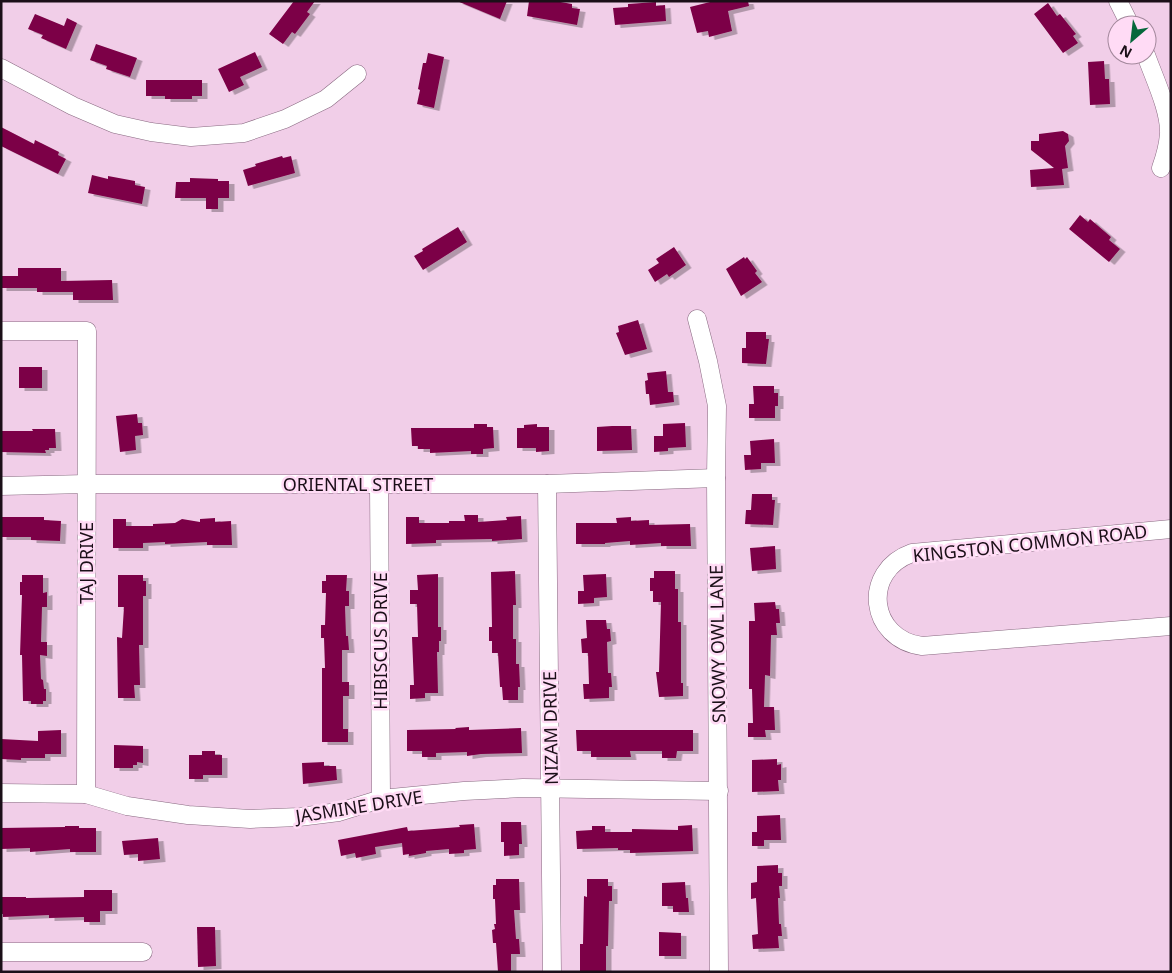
<svg xmlns="http://www.w3.org/2000/svg" width="1172" height="973" font-family="'Noto Sans',sans-serif">
<style>
.building{fill:#7c0046;filter:url(#shadow)}
.lines{fill:none;stroke-linecap:round;stroke-linejoin:round}
.minor-casing{stroke:#886980;stroke-width:19}
.minor{stroke:#fff;stroke-width:18}
.labels{text-anchor:middle;dominant-baseline:central;stroke-width:5;stroke-linejoin:round;paint-order:stroke}
.street-label{font-size:18px;fill:#1b0f18;stroke:#ffdbf5}
</style>
<defs>
<filter id="shadow"><feDropShadow dx="5.5" dy="3" stdDeviation="0" flood-color="#0004"/></filter>
</defs>
<rect width="100%" height="100%" fill="#f1cee8"/>
<g class="building">
<polygon points="294,1 315,1 307,12 310,14 295,34 292,32 283,44 269,34"/>
<polygon points="457,1 507,1 500,19"/>
<polygon points="529,1 555,1 572,4 572,8 580,9 577,25 527,16"/>
<polygon points="714,1 748,1 749,6 728,11 732,31 709,37 708,31 697,33 690,7"/>
<polygon points="656,2 656,6 665,5 666,21 615,25 613,8 628,7 628,4"/>
<polygon points="1048,3 1057,16 1060,14 1076,34 1073,36 1078,43 1063,53 1034,14"/>
<polygon points="35,14 64,26 67,18 77,23 66,49 41,38 43,35 28,29"/>
<polygon points="96,44 137,58 130,77 106,69 107,66 90,60"/>
<polygon points="255,52 262,67 240,77 244,85 229,92 218,69"/>
<polygon points="428,53 444,57 434,108 417,104 420,90 418,89 423,63 426,63"/>
<polygon points="1104,61 1105,79 1109,79 1110,104 1090,105 1088,62"/>
<polygon points="146,80 202,80 202,96 192,96 192,99 165,99 165,96 146,96"/>
<polygon points="1,127 34,144 35,140 59,152 58,155 66,159 58,174 1,146"/>
<polygon points="1063,131 1068,134 1069,141 1065,146 1068,168 1062,169 1064,185 1031,187 1030,170 1054,168 1031,150 1031,141 1039,141 1039,134"/>
<polygon points="282,156 283,158 291,156 295,173 248,186 243,170 256,166 255,164"/>
<polygon points="92,175 108,179 108,176 135,181 135,185 145,187 142,204 88,193"/>
<polygon points="190,178 218,179 218,181 229,181 229,198 218,198 218,209 206,209 206,198 175,198 176,182 190,182"/>
<polygon points="1080,215 1088,222 1090,219 1111,237 1109,240 1120,249 1109,262 1069,229"/>
<polygon points="458,227 467,242 423,270 414,256 423,251 422,249"/>
<polygon points="674,247 686,265 669,277 667,274 655,282 648,270 659,263 656,259"/>
<polygon points="744,257 745,259 747,257 757,271 755,273 762,282 741,296 726,269"/>
<polygon points="18,268 61,268 61,281 112,280 113,300 73,300 73,292 37,292 37,288 1,288 1,276 18,276"/>
<polygon points="638,320 647,349 625,355 616,333 619,332 618,326"/>
<polygon points="746,332 766,332 766,339 769,339 766,364 742,363 742,348 746,348"/>
<rect x="19" y="367" width="23" height="21"/>
<polygon points="666,371 668,392 673,392 674,402 650,405 649,394 646,394 645,381 648,380 647,373"/>
<polygon points="753,386 774,386 774,393 778,393 778,406 775,406 775,418 749,418 749,404 754,404"/>
<polygon points="137,414 138,423 142,423 143,435 135,436 136,450 120,452 116,416"/>
<polygon points="685,423 686,447 668,448 668,451 654,452 654,436 663,436 663,424"/>
<polygon points="474,424 487,424 487,427 493,427 494,448 483,449 483,454 471,454 471,451 430,453 430,449 418,449 418,446 412,446 411,428 474,428"/>
<polygon points="537,424 537,427 549,427 549,451 536,452 536,448 517,448 517,428 524,428 524,425"/>
<polygon points="612,426 631,426 632,450 597,451 597,427"/>
<polygon points="32,429 55,429 56,448 49,448 49,450 45,450 46,453 1,452 1,431 33,431"/>
<polygon points="774,439 775,463 761,463 761,469 745,470 744,455 751,455 750,441"/>
<polygon points="752,494 772,494 772,500 775,500 773,525 745,524 746,510 751,510"/>
<polygon points="464,515 478,515 478,522 507,520 506,517 521,516 522,539 492,541 492,539 436,540 436,543 406,544 406,517 419,517 419,523 449,523 449,521 465,521"/>
<polygon points="1,517 44,517 44,520 61,521 60,541 31,540 31,537 1,537"/>
<polygon points="631,517 631,521 649,520 649,525 690,524 691,546 661,546 661,543 630,545 630,541 605,543 605,544 576,544 576,523 617,523 616,518"/>
<polygon points="215,518 215,522 231,521 232,545 207,545 207,542 165,544 165,542 143,543 143,548 113,548 113,519 126,519 126,526 153,526 153,524 175,523 182,519 200,522 200,519"/>
<polygon points="775,546 776,569 752,571 750,548"/>
<polygon points="515,571 516,605 513,605 513,639 516,639 516,664 519,664 520,687 518,687 518,700 503,700 502,687 500,687 498,653 492,653 492,641 489,641 489,627 492,627 491,572"/>
<polygon points="654,571 675,571 675,589 678,589 678,622 681,622 681,683 683,683 683,696 659,697 656,672 659,672 661,602 653,602 653,591 650,591 650,578 654,578"/>
<polygon points="438,574 438,627 441,627 441,641 439,641 439,652 437,652 438,693 425,693 425,698 410,699 410,685 414,685 412,637 418,637 417,604 410,604 410,590 418,590 417,575"/>
<polygon points="606,574 607,597 594,598 594,603 578,604 578,591 584,591 583,575"/>
<polygon points="22,575 43,575 43,593 47,592 47,607 42,607 41,642 47,642 47,656 40,655 41,679 43,680 44,689 46,689 46,701 43,701 43,704 31,704 31,701 23,701 22,655 20,655 22,595 20,595 20,582 22,582"/>
<polygon points="118,575 143,575 143,581 146,581 146,596 143,596 143,645 139,645 140,685 134,685 135,698 118,698 117,637 122,638 124,607 118,607"/>
<polygon points="326,575 347,575 346,591 349,591 349,606 345,606 346,636 348,636 349,650 342,650 342,682 349,682 349,696 343,696 343,729 348,729 348,742 322,742 322,668 325,668 324,638 321,638 321,625 325,625 326,593 322,593 322,581 326,581"/>
<polygon points="775,602 776,609 779,609 780,623 776,623 777,635 771,635 770,676 765,675 764,707 774,707 775,730 765,730 766,737 748,737 748,723 753,723 752,689 749,689 749,621 755,621 754,603"/>
<polygon points="586,620 606,620 607,629 610,629 611,641 607,642 608,673 611,673 612,687 609,687 609,698 584,699 583,684 589,684 588,653 582,653 581,639 587,638"/>
<polygon points="469,727 469,730 521,728 522,753 481,754 467,756 467,752 436,753 436,757 422,757 422,751 407,751 407,730 456,729 455,728"/>
<polygon points="61,730 61,754 45,754 45,758 21,758 21,760 1,759 1,739 38,741 38,731"/>
<polygon points="576,730 693,730 693,751 677,751 676,758 662,758 662,751 630,751 631,757 591,757 591,751 577,751"/>
<polygon points="114,745 143,746 143,763 137,762 137,765 133,765 133,768 114,768"/>
<polygon points="202,751 215,751 215,755 222,755 222,775 203,775 203,779 189,779 189,755 202,755"/>
<polygon points="777,759 777,765 781,764 781,780 778,780 779,791 752,792 752,760"/>
<polygon points="324,762 324,766 336,766 337,780 303,784 302,763"/>
<polygon points="780,815 781,840 764,840 764,846 752,846 752,832 757,832 757,816"/>
<polygon points="501,822 521,822 522,844 519,844 519,855 504,856 504,842 501,842"/>
<polygon points="474,824 476,849 464,850 464,853 449,854 449,849 426,851 426,853 409,856 409,854 403,855 402,843 375,847 376,854 356,858 355,853 341,856 338,840 407,827 408,831 460,827 459,825"/>
<polygon points="692,825 693,851 630,853 630,850 618,850 618,848 577,849 576,831 592,830 592,826 605,826 605,832 632,832 632,829 678,830 678,826"/>
<polygon points="65,826 79,826 79,828 96,828 96,852 70,852 70,849 30,852 30,848 1,849 1,828 65,827"/>
<polygon points="158,838 160,859 138,861 138,854 124,855 122,841"/>
<polygon points="778,865 778,873 782,873 782,886 779,886 780,898 778,898 779,924 781,924 782,936 778,936 779,948 753,949 752,935 758,934 756,898 751,899 751,883 757,882 757,866"/>
<polygon points="496,879 519,879 520,910 514,910 516,939 519,939 520,954 511,954 511,972 498,972 496,943 493,943 492,930 495,929 494,924 496,924 495,899 493,899 493,885 496,885"/>
<polygon points="587,879 608,879 608,886 612,886 612,901 609,901 608,946 606,946 606,972 580,972 580,944 583,944 584,896 587,897"/>
<polygon points="685,882 686,898 688,898 689,912 673,912 673,906 662,906 662,883"/>
<polygon points="84,890 112,890 112,911 100,911 100,922 84,922 84,917 49,918 49,915 3,917 3,914 1,914 1,897 26,897 26,898 84,897"/>
<polygon points="197,927 215,927 216,966 198,967"/>
<polygon points="659,932 681,933 681,956 659,956"/>
</g>
<g class="lines">
<g class="minor-casing">
<g id="minor">
<polyline points="1118,1 1130,25"/>
<path d="M1146 55C1154 78 1170 110 1169 134 1168 146 1165 157 1161 168"/>
<polyline points="1,68 73,106 115,124 151,132 191,137 244,133 285,119 326,99 357,74"/>
<polyline points="697,319 708,361 717,406 716,478 719,972"/>
<polyline points="1,331 87,331 86,794"/>
<polyline points="379,484 381,799"/>
<polyline points="547,484 552,972"/>
<polyline points="1,486 86,484 547,484 716,478"/>
<path d="M1171 529 912 553C861 571 869 639 922 646L1171 626"/>
<polyline points="1,793 86,794 127,806 188,815 250,819 299,817 339,812 381,799 464,791 523,788 719,791"/>
<polyline points="1,952 143,952"/>
</g>
</g>
<use href="#minor" class="minor"/>
</g>
<g class="labels">
<g class="street-label">
<text x="358" y="484">ORIENTAL STREET</text>
<text transform="translate(1030 543) rotate(-6)">KINGSTON COMMON ROAD</text>
<text transform="translate(86 563) rotate(-90)">TAJ DRIVE</text>
<text transform="translate(380 641) rotate(-90)">HIBISCUS DRIVE</text>
<text transform="translate(717 644) rotate(-91)">SNOWY OWL LANE</text>
<text transform="translate(550 728) rotate(-91)">NIZAM DRIVE</text>
<text transform="translate(359 806) rotate(-9)">JASMINE DRIVE</text>
</g>
</g>
<rect width="1172" height="973" fill="none" stroke="#1b0f18" stroke-width="5"/>
<g transform="translate(1132 40) rotate(208)"><circle r="24" fill="#ffdbf5" stroke="#a4899d"/>
<path d="M0-4L9 19L0 12L-9 19Z" fill="#06673b"/>
<text y="-8" font-size="14" font-weight="bold" text-anchor="middle" fill="#1b0f18">N</text>
</g>
</svg>
